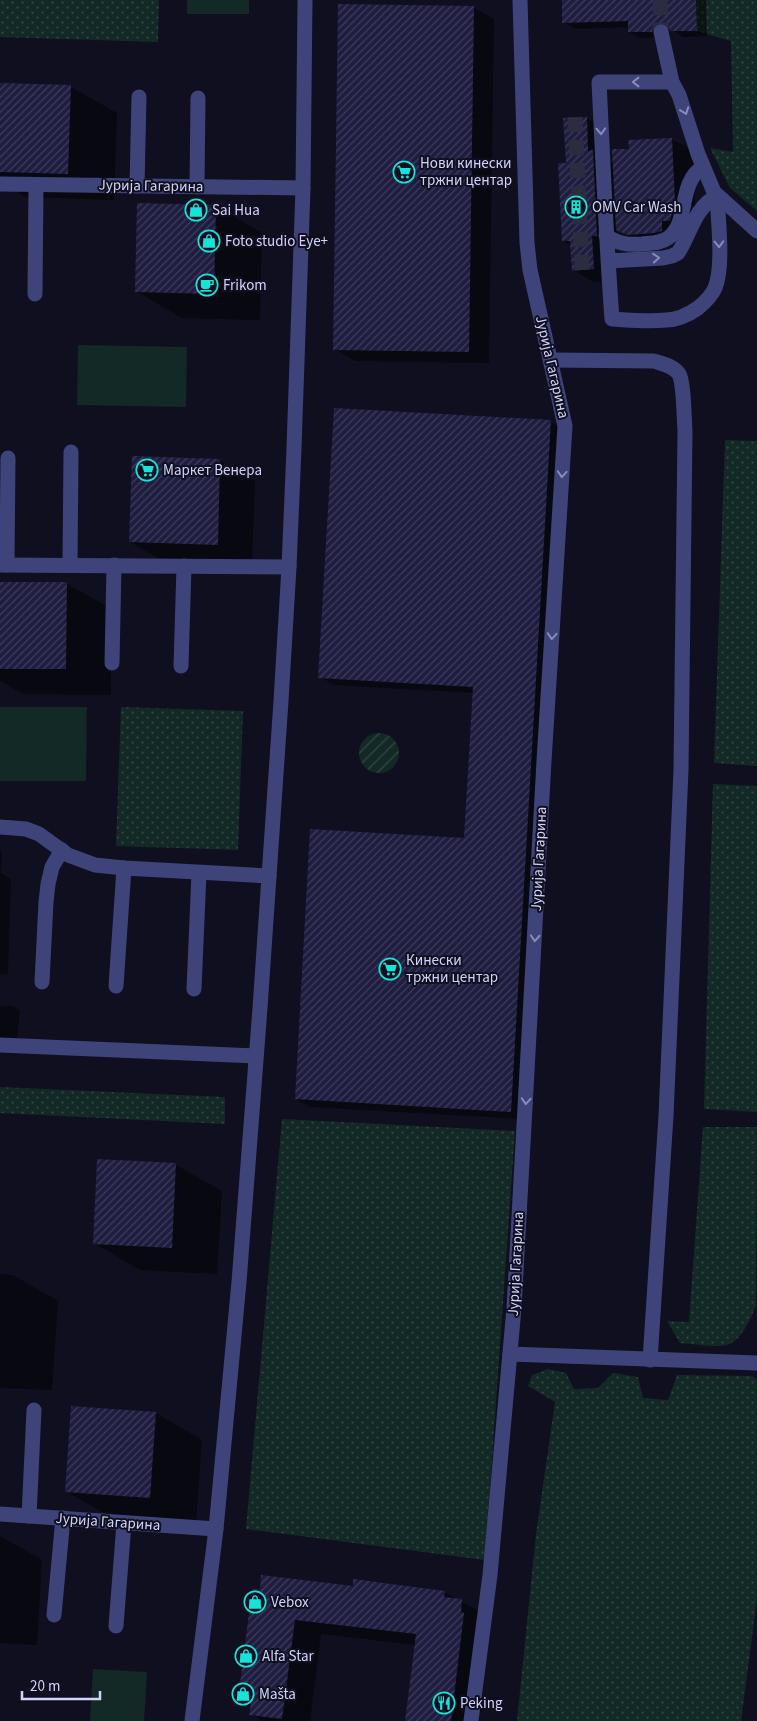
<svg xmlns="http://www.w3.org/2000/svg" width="757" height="1721" font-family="'Source Sans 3',sans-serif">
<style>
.grass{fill:url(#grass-dots)}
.garden{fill:url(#garden-furrows)}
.pitch{fill:#132925}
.shadow{fill:#0007}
.building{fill:url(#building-hatch)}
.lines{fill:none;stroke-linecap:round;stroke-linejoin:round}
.minor-tunnel{stroke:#2c2c40;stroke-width:15;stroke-dasharray:15 8;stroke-linecap:butt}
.minor{stroke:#3e447a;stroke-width:15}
.oneway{stroke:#888cba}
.labels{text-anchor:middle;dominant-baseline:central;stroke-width:4;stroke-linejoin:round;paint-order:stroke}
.poi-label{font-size:15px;fill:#d2d3fb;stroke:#0f0f1f;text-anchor:start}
.street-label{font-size:15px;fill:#d2d3fb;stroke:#0f0f1f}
</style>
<defs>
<pattern id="grass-dots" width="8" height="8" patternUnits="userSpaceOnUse" patternTransform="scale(1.25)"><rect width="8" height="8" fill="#132925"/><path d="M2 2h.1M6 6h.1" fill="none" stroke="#344746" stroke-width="1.8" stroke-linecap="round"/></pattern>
<pattern id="garden-furrows" width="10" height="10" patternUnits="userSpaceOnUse" patternTransform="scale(1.25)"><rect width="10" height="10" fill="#132925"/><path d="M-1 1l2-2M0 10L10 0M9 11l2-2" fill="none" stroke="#344746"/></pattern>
<pattern id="building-hatch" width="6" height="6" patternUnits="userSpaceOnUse" patternTransform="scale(1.25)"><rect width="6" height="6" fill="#1f1d3f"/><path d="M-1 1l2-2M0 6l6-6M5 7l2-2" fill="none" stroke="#3f3d5c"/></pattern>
</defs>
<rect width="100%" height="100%" fill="#0f0f1f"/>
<g class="grass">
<polygon points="0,0 159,0 158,42 0,37"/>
<polygon points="696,0 757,0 757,211 730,188 710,148 733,152 731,41 697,31"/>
<polygon points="725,440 757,441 757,766 714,763"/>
<polygon points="121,707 243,711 238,850 116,846"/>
<polygon points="713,784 757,786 757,1112 704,1109"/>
<polygon points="0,1087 225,1097 225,1124 0,1113"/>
<polygon points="282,1119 515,1131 485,1560 246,1529"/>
<path d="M703 1127H757L756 1306C735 1355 728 1347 680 1343L667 1321 689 1322Z"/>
<polygon points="548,1369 566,1373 574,1389 598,1388 613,1373 638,1377 643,1398 668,1400 677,1375 752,1376 757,1380 757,1599 741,1721 517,1721 536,1534 555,1402 528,1386 532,1375"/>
</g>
<circle class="garden" cx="379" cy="753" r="20"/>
<g class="pitch">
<rect x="187" y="0" width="62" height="14"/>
<polygon points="78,345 187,347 186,407 77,405"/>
<polygon points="0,707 87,707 86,781 0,781"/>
<polygon points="93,1669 147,1672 144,1721 90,1721"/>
</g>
<g class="shadow">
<polygon points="563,0 706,0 707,36 683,37 671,29 665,32 663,37 641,38 629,32 629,27 575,29 564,22"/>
<polygon points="473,7 494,19 489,363 355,361 335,349"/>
<polygon points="0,84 71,87 117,113 114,200 26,197 0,182"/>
<polygon points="587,118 607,130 608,161 614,164 630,150 672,139 693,151 695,214 681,243 663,246 638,242 617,229 617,248 612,248 614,281 594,282 573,270 572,246 563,241 567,164"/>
<polygon points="138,205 216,206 262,233 260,320 182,318 136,291"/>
<polygon points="551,422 565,430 524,1119 310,1107 296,1099 465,839 474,693 334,685 320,677"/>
<polygon points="220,461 255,481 252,565 165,562 130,542"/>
<polygon points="0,583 67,584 112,609 111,695 23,694 0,681"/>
<polygon points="0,851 2,852 1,873 11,879 8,974 0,974"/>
<polygon points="0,1006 12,1006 20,1010 17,1040 0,1044"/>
<polygon points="176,1165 222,1191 217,1274 140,1270 94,1243"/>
<polygon points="0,1274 13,1275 58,1301 52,1390 0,1388"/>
<polygon points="156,1413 202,1440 196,1524 113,1518 67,1492"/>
<polygon points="0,1536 42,1560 37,1645 0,1643"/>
<polygon points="354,1587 444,1592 488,1616 490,1629 479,1721 407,1721 416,1645 321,1634 310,1721 263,1721 251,1714 252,1707 239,1700 261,1591"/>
</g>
<g class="building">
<polygon points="562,0 696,0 697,31 670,31 668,26 663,23 655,25 652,32 628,32 628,21 562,23"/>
<polygon points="338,4 474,6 469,352 333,350"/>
<polygon points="0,83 71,85 68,174 0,172"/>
<polygon points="587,117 588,151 593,150 597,236 592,236 594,269 572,271 570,241 562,241 558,163 566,163 563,118"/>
<polygon points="672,138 675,202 670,221 662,221 662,231 654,233 628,235 616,230 612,149 629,149 628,140"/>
<polygon points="137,203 216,205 214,294 135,292"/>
<polygon points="334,408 551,420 511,1112 295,1099 310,829 464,838 473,687 318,678"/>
<polygon points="132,456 220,459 218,545 129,542"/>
<polygon points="0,582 67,582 66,669 0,669"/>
<polygon points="97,1159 176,1163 172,1248 93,1244"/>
<polygon points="71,1406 156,1412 150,1498 65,1492"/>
<polygon points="261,1575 353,1586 353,1579 445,1591 444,1597 462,1599 461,1612 464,1613 451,1721 405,1721 416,1634 295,1620 282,1719 249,1715 251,1702 238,1700 252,1589 260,1590"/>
</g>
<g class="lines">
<g class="minor-tunnel">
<polyline points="660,0 661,32"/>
<polyline points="575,117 582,270"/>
</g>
<g class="minor">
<polyline points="661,32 672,82 679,95 698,154 714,192 757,231"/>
<polyline points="0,184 303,188"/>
<polyline points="137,186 139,97"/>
<polyline points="197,187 198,98"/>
<path d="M606 235C617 244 628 245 642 244 651 243 661 243 668 238 690 223 677 183 703 167"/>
<path d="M608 261 663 258 672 256 678 253C691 233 694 208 717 196 718 220 724 266 715 288 712 295 704 303 698 308 688 315 678 320 666 320 648 322 630 320 612 319 606 240 603 161 599 82H672"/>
<polyline points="35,294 36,185"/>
<path d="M551 360 654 361C663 364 674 366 679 374 684 383 684 419 685 431L681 770 666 1116 650 1360"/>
<polyline points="0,565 289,567"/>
<polyline points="7,565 8,458"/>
<polyline points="70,565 71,452"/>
<polyline points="112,663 114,565"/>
<polyline points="181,666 184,566"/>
<polyline points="0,827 26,829 39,834 68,855 95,865 124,868 269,876"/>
<polyline points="42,982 46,902 48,884 52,867 62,850"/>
<polyline points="116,986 124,868"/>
<polyline points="194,989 199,873"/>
<polyline points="0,1045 256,1056"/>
<polyline points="510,1354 757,1363"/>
<polyline points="0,1514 216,1529"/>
<polyline points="29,1516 34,1410"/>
<polyline points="54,1615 63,1518"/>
<polyline points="116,1626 124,1523"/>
<polyline points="192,1721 216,1529 239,1282 260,1008 281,701 289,567 294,448 303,188 305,0"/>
<polyline points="471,1721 490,1575 514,1308 544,761 565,426 530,270 527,243 520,0"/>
</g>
</g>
<defs><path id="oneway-chevron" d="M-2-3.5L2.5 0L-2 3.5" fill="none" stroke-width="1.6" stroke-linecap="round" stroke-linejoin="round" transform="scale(1.25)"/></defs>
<g class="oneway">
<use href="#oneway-chevron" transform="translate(636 82) rotate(180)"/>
<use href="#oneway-chevron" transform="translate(685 111) rotate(70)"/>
<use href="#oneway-chevron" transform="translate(601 131) rotate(87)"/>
<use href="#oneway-chevron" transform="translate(719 244) rotate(88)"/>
<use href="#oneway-chevron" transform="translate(656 258) rotate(-4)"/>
<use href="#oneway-chevron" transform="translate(562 474) rotate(94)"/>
<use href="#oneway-chevron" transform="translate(552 636) rotate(94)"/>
<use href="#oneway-chevron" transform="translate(535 938) rotate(93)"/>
<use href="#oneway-chevron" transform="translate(526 1101) rotate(94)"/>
</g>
<defs>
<g id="supermarket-ring" transform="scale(1.125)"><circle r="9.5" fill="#0f0f1f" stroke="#16e3da" stroke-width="1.5"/><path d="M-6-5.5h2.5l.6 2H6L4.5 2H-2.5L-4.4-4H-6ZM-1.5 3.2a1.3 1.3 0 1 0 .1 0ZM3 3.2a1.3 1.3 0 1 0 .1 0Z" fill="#16e3da"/></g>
<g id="building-ring" transform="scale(1.125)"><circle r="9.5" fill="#0f0f1f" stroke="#16e3da" stroke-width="1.5"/><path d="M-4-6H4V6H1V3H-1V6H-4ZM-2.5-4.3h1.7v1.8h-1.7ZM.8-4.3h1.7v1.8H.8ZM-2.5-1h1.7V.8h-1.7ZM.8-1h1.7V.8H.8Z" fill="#16e3da"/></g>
<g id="shop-ring" transform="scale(1.125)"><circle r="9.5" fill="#0f0f1f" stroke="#16e3da" stroke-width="1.5"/><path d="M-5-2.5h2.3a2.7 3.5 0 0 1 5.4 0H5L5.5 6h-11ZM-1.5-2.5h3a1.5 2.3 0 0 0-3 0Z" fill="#16e3da"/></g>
<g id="cafe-ring" transform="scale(1.125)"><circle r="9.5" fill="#0f0f1f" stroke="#16e3da" stroke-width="1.5"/><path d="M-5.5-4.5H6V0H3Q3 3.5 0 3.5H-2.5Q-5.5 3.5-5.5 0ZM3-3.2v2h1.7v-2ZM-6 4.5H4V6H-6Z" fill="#16e3da"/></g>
<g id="restaurant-ring" transform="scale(1.125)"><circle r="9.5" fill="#0f0f1f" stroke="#16e3da" stroke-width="1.5"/><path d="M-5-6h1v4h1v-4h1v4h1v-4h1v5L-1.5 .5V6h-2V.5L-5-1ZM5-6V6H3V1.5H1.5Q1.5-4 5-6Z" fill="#16e3da"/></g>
</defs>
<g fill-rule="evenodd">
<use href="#supermarket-ring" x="404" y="172"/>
<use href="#building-ring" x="576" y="207"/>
<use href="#shop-ring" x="196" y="210"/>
<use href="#shop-ring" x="209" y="241"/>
<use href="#cafe-ring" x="207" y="285"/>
<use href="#supermarket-ring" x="147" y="470"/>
<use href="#supermarket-ring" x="390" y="969"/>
<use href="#shop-ring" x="255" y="1602"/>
<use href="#shop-ring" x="246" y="1656"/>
<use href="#shop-ring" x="243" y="1694"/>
<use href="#restaurant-ring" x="444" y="1703"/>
</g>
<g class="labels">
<g class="poi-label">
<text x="420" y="163">Нови кинески<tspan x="420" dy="17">тржни центар</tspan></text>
<text x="592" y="207">OMV Car Wash</text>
<text x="212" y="210">Sai Hua</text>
<text x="225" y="241">Foto studio Eye+</text>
<text x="223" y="285">Frikom</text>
<text x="163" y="470">Маркет Венера</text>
<text x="406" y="960">Кинески<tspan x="406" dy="17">тржни центар</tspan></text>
<text x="271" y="1602">Vebox</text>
<text x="262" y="1656">Alfa Star</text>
<text x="259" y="1694">Mašta</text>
<text x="460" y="1703">Peking</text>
</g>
<g class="street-label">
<text transform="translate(151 186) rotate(1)">Јурија Гагарина</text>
<text transform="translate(552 367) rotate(77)">Јурија Гагарина</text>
<text transform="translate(539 859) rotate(-87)">Јурија Гагарина</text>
<text transform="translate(516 1264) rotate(-87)">Јурија Гагарина</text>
<text transform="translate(108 1522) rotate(4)">Јурија Гагарина</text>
</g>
</g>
<path d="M22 1691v8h78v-8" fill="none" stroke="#d2d3fb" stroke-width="2.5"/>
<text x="30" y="1691" font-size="15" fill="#d2d3fb" stroke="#0f0f1f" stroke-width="4" paint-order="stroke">20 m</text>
</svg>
